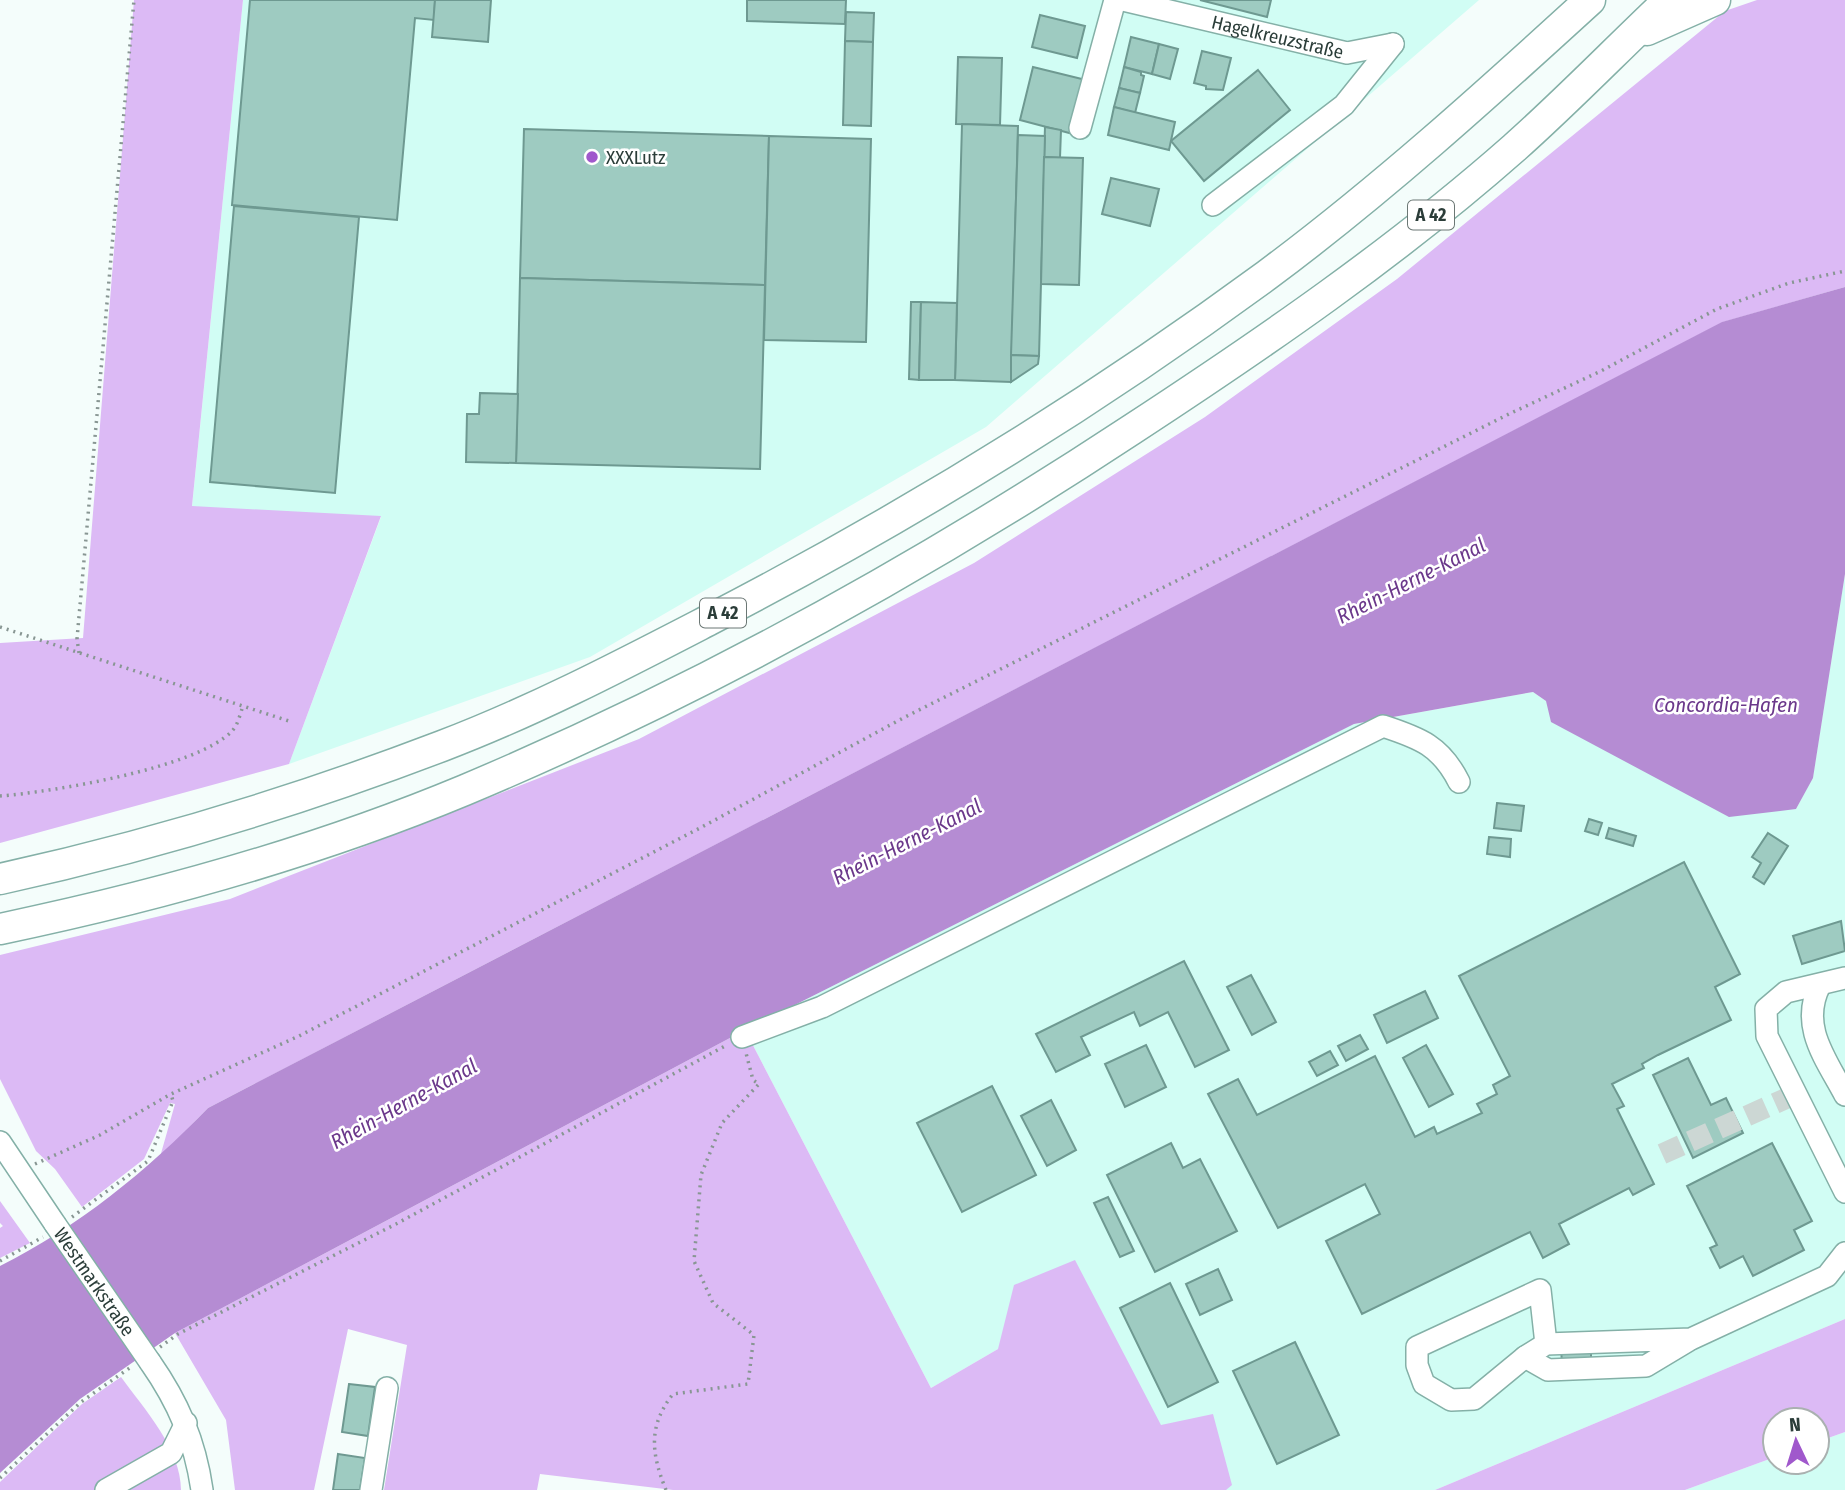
<svg xmlns="http://www.w3.org/2000/svg" width="1845" height="1490" font-family="'Fira Sans Condensed',sans-serif">
<style>
.built{fill:#d1fdf4}
.green{fill:#dcbaf5}
.water{fill:#b58cd3}
.building{fill:#9ecbc1;stroke:#6e9991;stroke-width:2}
.lines{fill:none;stroke-linecap:round;stroke-linejoin:round}
.minor-tunnel{stroke:#ccd7d4;stroke-width:21;stroke-dasharray:21 10;stroke-linecap:butt}
.minor-casing{stroke:#84b0a7;stroke-width:24}
.highway-casing{stroke:#84b0a7;stroke-width:33}
.path{stroke:#889693;stroke-width:3.5;stroke-dasharray:2 5;stroke-linecap:butt}
.minor{stroke:#fff;stroke-width:21}
.highway{stroke:#fff;stroke-width:30}
.minor-bridge-casing{stroke:#84b0a7;stroke-width:24;stroke-linecap:butt}
.minor-bridge{stroke:#fff;stroke-width:21}
.poi-dot{fill:#a058cc;stroke:#fff;stroke-width:2.5}
.labels{text-anchor:middle;dominant-baseline:central;stroke-width:5;stroke-linejoin:round;paint-order:stroke}
.shield{fill:#fff;stroke:#6b7774;stroke-width:2}
.shield-label{font-size:18px;font-weight:bold;fill:#2b3d39}
.street-label{font-size:19px;fill:#2b3d39;stroke:#fff}
.poi-label{font-size:19px;fill:#2b3d39;stroke:#fff;text-anchor:start}
.water-label{font-size:21px;font-style:italic;fill:#6b388b;stroke:#fff}
</style>
<rect width="100%" height="100%" fill="#f4fdfb"/>
<g class="built">
<polygon points="243,0 1479,0 986,427 590,657 289,764 381,517 192,507"/>
<polygon points="1845,574 1845,1319 1435,1490 1125,1490 998,1349 931,1388 745,1030 1354,724 1533,692 1546,701 1796,809 1813,777"/>
<polygon points="1845,1432 1845,1490 1685,1490 1775,1457 1775,1462 1817,1462 1817,1442"/>
</g>
<g class="green">
<polygon points="134,0 243,0 192,506 381,516 289,764 0,843 0,643 83,638"/>
<polygon points="1757,0 1845,0 1845,287 1723,322 208,1108 160,1157 175,1104 170,1103 144,1159 82,1207 55,1169 36,1151 0,1079 0,955 230,899 639,739 974,563 1205,417 1397,279 1725,11"/>
<polygon points="745,1030 931,1388 998,1349 1014,1285 1075,1260 1161,1425 1213,1414 1232,1485 1226,1490 673,1490 540,1474 537,1490 384,1490 407,1345 348,1329 314,1490 235,1490 226,1420 175,1333"/>
<polygon points="0,1201 30,1243 0,1258 0,1228 3,1226 0,1223"/>
<polygon points="1845,1319 1845,1432 1817,1442 1817,1420 1775,1420 1775,1457 1685,1490 1435,1490"/>
<path d="M121 1377C145 1410 181 1449 181 1490H0V1482L82 1404Z"/>
</g>
<path class="water" d="M1845 287V574L1813 778 1796 809 1729 817 1551 722 1546 701 1533 692 1354 724 745 1030 175 1333 80 1399 0 1473V1266C78 1227 147 1171 208 1108L1722 322Z"/>
<g class="building">
<polygon points="250,0 435,0 434,20 415,18 397,220 232,205"/>
<polygon points="435,0 491,0 488,42 432,37"/>
<polygon points="747,0 846,0 845,24 747,21"/>
<polygon points="1200,0 1271,0 1267,17"/>
<polygon points="846,12 874,13 873,42 845,41"/>
<polygon points="1040,15 1085,26 1077,58 1032,47"/>
<polygon points="1131,37 1159,44 1152,74 1124,67"/>
<polygon points="845,41 873,42 871,126 843,125"/>
<polygon points="1159,44 1178,49 1170,79 1152,74"/>
<polygon points="1202,51 1231,58 1223,90 1206,89 1206,86 1194,83"/>
<polygon points="958,57 1002,58 1000,125 956,124"/>
<polygon points="1033,67 1086,80 1073,134 1020,120"/>
<polygon points="1124,67 1141,72 1141,75 1144,76 1140,93 1119,88"/>
<polygon points="1258,70 1290,110 1204,181 1171,141"/>
<polygon points="1119,88 1140,93 1135,113 1114,107"/>
<polygon points="1114,107 1175,122 1169,150 1108,135"/>
<polygon points="962,124 1018,126 1011,382 955,380"/>
<polygon points="1045,127 1061,130 1060,158 1044,157"/>
<polygon points="524,129 769,136 765,285 520,278"/>
<polygon points="1018,135 1045,136 1039,356 1011,355"/>
<polygon points="769,136 871,139 866,342 764,340"/>
<polygon points="1044,157 1083,158 1079,285 1041,284"/>
<polygon points="1111,178 1159,189 1150,226 1102,214"/>
<polygon points="234,206 359,217 335,493 210,482"/>
<polygon points="520,278 765,285 760,469 516,463"/>
<polygon points="911,302 921,302 919,380 909,379"/>
<polygon points="921,302 957,303 955,380 919,380"/>
<polygon points="1011,355 1039,356 1038,364 1011,382"/>
<polygon points="480,393 518,394 516,463 466,462 467,414 479,414"/>
<polygon points="1497,803 1524,806 1521,831 1494,828"/>
<polygon points="1589,819 1602,823 1598,835 1585,831"/>
<polygon points="1609,828 1636,836 1633,846 1606,838"/>
<polygon points="1768,833 1788,846 1764,884 1753,877 1761,863 1752,857"/>
<polygon points="1489,837 1511,839 1510,857 1487,854"/>
<polygon points="1684,862 1740,974 1715,987 1731,1020 1658,1055 1642,1064 1644,1068 1612,1084 1624,1106 1617,1109 1654,1184 1633,1195 1629,1188 1559,1224 1569,1244 1543,1258 1530,1232 1362,1314 1326,1241 1380,1214 1365,1184 1278,1228 1208,1094 1238,1079 1257,1115 1375,1056 1415,1137 1434,1127 1437,1134 1482,1113 1477,1104 1497,1094 1493,1085 1510,1076 1459,976"/>
<polygon points="1841,921 1845,951 1802,964 1793,936"/>
<polygon points="1184,961 1229,1050 1195,1067 1168,1012 1140,1026 1134,1012 1081,1037 1090,1055 1056,1072 1036,1034"/>
<polygon points="1251,975 1276,1022 1252,1035 1227,987"/>
<polygon points="1425,991 1438,1018 1387,1043 1374,1015"/>
<polygon points="1360,1035 1368,1049 1346,1061 1338,1046"/>
<polygon points="1146,1045 1166,1087 1125,1107 1105,1064"/>
<polygon points="1426,1045 1453,1094 1429,1107 1403,1058"/>
<polygon points="1330,1051 1338,1065 1317,1076 1309,1062"/>
<polygon points="1688,1058 1711,1105 1726,1098 1743,1133 1693,1158 1653,1075"/>
<polygon points="992,1086 1036,1175 962,1212 917,1123"/>
<polygon points="1051,1100 1076,1150 1047,1166 1021,1116"/>
<polygon points="1171,1143 1183,1168 1200,1159 1237,1231 1155,1272 1107,1175"/>
<polygon points="1772,1143 1812,1221 1794,1230 1804,1250 1753,1276 1743,1256 1720,1268 1710,1248 1717,1245 1687,1186"/>
<polygon points="1108,1197 1134,1251 1120,1257 1094,1203"/>
<polygon points="1218,1269 1232,1300 1200,1315 1186,1284"/>
<polygon points="1170,1283 1218,1382 1168,1407 1120,1308"/>
<polygon points="1295,1342 1339,1435 1277,1464 1233,1371"/>
<polygon points="1561,1348 1591,1348 1591,1364 1562,1364"/>
<polygon points="349,1384 375,1387 368,1436 342,1432"/>
<polygon points="338,1454 365,1458 360,1490 333,1490"/>
</g>
<g class="lines">
<polyline class="minor-tunnel" points="1662,1154 1796,1094"/>
<g class="minor-casing">
<g id="minor">
<path id="s1" d="M1123 0 1347 53 1393 44"/>
<polyline points="1080,128 1115,0"/>
<polyline points="1213,205 1344,105 1393,44"/>
<polyline points="1845,978 1786,992 1766,1009 1767,1036 1845,1192"/>
<path d="M1820 985C1799 1026 1826 1059 1845 1095"/>
<path d="M742 1037 822 1007 1383 726C1420 738 1441 746 1459 782"/>
<polyline points="0,1142 55,1224"/>
<polyline points="1691,1339 1546,1344 1525,1357 1548,1370 1646,1366 1691,1339 1827,1276 1845,1253"/>
<polyline points="1525,1357 1474,1399 1451,1400 1424,1384 1417,1365 1417,1347 1540,1290 1546,1344"/>
<path d="M150 1362C178 1402 195 1441 202 1490"/>
<polyline points="106,1490 171,1453 186,1423"/>
<polyline points="371,1490 387,1388"/>
</g>
</g>
<g class="highway-casing">
<g id="highway">
<polyline points="1647,30 1715,0"/>
<path d="M0 879C150 846 298 801 442 746 534 711 622 665 709 620 904 519 1090 405 1267 275 1380 191 1486 95 1590 0"/>
<path d="M0 929C158 896 316 852 465 790 698 692 920 569 1131 430 1264 343 1395 253 1514 148 1567 101 1617 49 1669 0"/>
</g>
</g>
<g class="path">
<polyline points="0,627 292,722"/>
<polyline points="79,653 77,639 134,0"/>
<path d="M0 796C52 792 197 768 232 731 238 725 240 714 243 706"/>
<polyline points="35,1164 100,1135 171,1094 299,1036 700,828 905,717 1509,414 1601,371 1717,309 1789,283 1845,271"/>
<polyline points="72,1217 148,1161 173,1101 171,1094"/>
<polyline points="0,1261 43,1237"/>
<polyline points="160,1347 178,1334 396,1224 725,1046"/>
<polyline points="0,1478 81,1402 131,1367"/>
<path d="M666 1490C651 1453 648 1426 673 1394L748 1384 754 1335 713 1303 694 1261 701 1175 722 1123 759 1084 753 1080 746 1053"/>
</g>
<use href="#minor" class="minor"/>
<use href="#highway" class="highway"/>
<g class="minor-bridge-casing">
<g id="minor-bridge">
<path id="s2" d="M55 1224 150 1362"/>
</g>
</g>
<use href="#minor-bridge" class="minor-bridge"/>
</g>
<circle class="poi-dot" cx="592" cy="157" r="7"/>
<g class="labels">
<g class="shield">
<rect x="1408" y="200.5" width="46" height="29" rx="5"/>
<rect x="700" y="598.5" width="46" height="29" rx="5"/>
</g>
<g class="shield-label">
<text x="1431" y="215">A 42</text>
<text x="723" y="613">A 42</text>
</g>
<g class="street-label">
<text stroke="none"><textPath href="#s1" startOffset="159">Hagelkreuzstraße</textPath></text>
<text stroke="none"><textPath href="#s2" startOffset="70">Westmarkstraße</textPath></text>
</g>
<g class="poi-label">
<text x="606" y="157">XXXLutz</text>
</g>
<g class="water-label">
<text transform="translate(1411 581) rotate(-27)">Rhein-Herne-Kanal</text>
<text x="1726" y="705">Concordia-Hafen</text>
<text transform="translate(907 842) rotate(-27)">Rhein-Herne-Kanal</text>
<text transform="translate(404 1104) rotate(-29)">Rhein-Herne-Kanal</text>
</g>
</g>
<g transform="translate(1796 1441) rotate(356)"><circle r="33" fill="#ffffff" stroke="#aab1b0" stroke-width="2"/>
<path d="M0-5L12 26L0 18L-12 26Z" fill="#a058cc"/>
<text y="-10" font-size="19" font-weight="bold" text-anchor="middle" fill="#2b3d39">N</text>
</g>
</svg>
